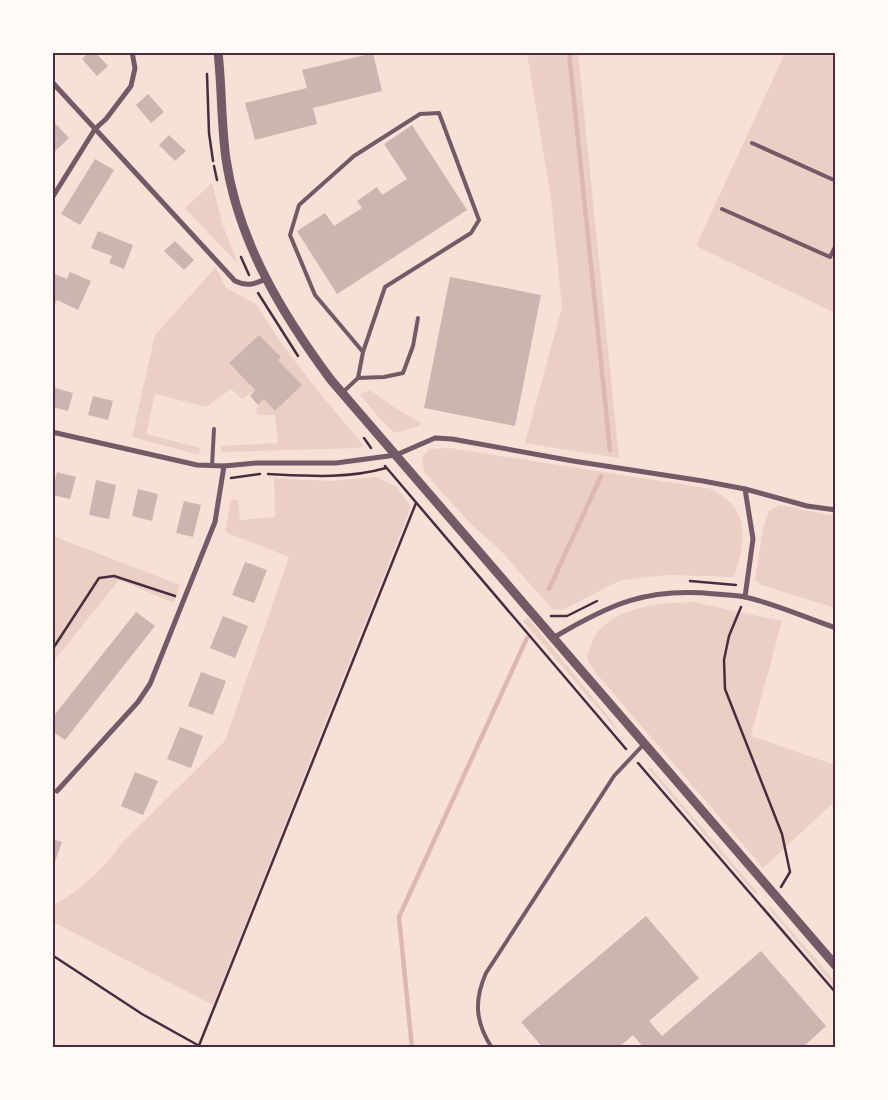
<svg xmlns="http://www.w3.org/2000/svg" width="888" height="1100" font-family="Helvetica,sans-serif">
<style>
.green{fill:#ebcfc5}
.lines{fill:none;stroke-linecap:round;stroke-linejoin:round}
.stream{stroke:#dcb8b0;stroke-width:4.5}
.building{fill:#ccb4b1}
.path{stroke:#4a2c40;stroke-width:2.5}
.service{stroke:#755966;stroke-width:4}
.minor{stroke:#755966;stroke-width:5}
.tertiary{stroke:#755966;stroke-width:9}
.neatline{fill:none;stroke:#4a2c40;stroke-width:2}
</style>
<rect width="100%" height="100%" fill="#f7e1d7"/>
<g class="green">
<polygon points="527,53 578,53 619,458 525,443 562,307 551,199"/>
<polygon points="785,53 835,53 835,313 696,246"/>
<polygon points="212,183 222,223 238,264 185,208"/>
<polygon points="216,267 226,288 256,304 282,344 314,386 363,445 361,448 221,452 221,446 278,443 275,415 258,415 255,410 264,399 275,411 302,385 278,360 280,357 259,335 229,363 255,390 242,399 231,389 206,407 155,394 146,434 200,448 199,455 132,437 155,335"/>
<polygon points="370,390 394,407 421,423 417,427 395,433 380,419 360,394"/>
<path d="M450 448 712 489C718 494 726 498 731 503 750 524 742 553 734 577L668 575 621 580 562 610 552 609 500 550 470 523 424 472 422 458 429 449Z"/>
<path d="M376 477 397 487 411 507 213 1005 53 922V905C75 895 107 866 120 845L225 741 289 557 225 532 231 500H238L240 520 275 517 274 478 329 481Z"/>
<polygon points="780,505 835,516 835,608 761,585 755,580 763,528 769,511"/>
<polygon points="53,536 180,585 174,603 119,580 53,662"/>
<path d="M693 602 782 621 751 736 835 765V792L832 804 763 868 596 673 587 660C589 652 591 641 596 634 617 606 661 603 693 602Z"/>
<polygon points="528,618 612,721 621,735 523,621"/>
<polygon points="647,767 652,769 758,893 755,894"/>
<polygon points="770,906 835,982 835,987 768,907"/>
</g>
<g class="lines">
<g class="stream">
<polyline points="569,52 610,450"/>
<polyline points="549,589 601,476"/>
<polyline points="412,1048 399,917 527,638"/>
</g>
</g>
<g class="building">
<polygon points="89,52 95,52 108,66 97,76 82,59"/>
<polygon points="373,53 382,91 313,108 317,124 255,140 245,103 307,88 302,70"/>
<polygon points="148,94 164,112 151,123 136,105"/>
<polygon points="52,120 69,138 52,154"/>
<polygon points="412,125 467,210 337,294 297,231 325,213 334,226 362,208 357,201 377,187 382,195 407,179 384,144"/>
<polygon points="169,135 186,151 175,161 159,145"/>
<polygon points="95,159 114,170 80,225 61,214"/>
<polygon points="98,231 133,245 124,269 109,263 112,256 91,248"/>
<polygon points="175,241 194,260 184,270 164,251"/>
<polygon points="70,272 91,281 78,310 57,300 52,309 52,273 67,279"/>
<polygon points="450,277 541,295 515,426 424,408"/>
<polygon points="259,335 281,357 278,360 302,385 275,411 264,399 258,405 250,396 255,390 229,363"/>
<polygon points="52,387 73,393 68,411 52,407"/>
<polygon points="93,396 113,401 108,420 88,415"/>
<polygon points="57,472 76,477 70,499 52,495"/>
<polygon points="96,480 116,485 109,519 89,515"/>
<polygon points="138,489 158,494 152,521 132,516"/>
<polygon points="184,501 201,505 193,537 176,533"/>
<polygon points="245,562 267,570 254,603 232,595"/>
<polygon points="136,612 155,626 65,740 52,731 52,718"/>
<polygon points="223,616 248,626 235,658 210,648"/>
<polygon points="201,672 226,681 213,715 188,706"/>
<polygon points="180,727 203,736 191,768 167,759"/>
<polygon points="135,772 158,781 143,815 121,806"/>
<polygon points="52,839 62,842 53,867 52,867"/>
<polygon points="646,916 699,978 649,1021 662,1036 761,951 826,1026 802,1048 644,1048 633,1035 618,1048 543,1048 521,1022"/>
</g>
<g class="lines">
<g class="path">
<polyline points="207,74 209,133 213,161"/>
<polyline points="214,166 217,180"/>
<polyline points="241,257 249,275"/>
<polyline points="258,293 298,356"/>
<polyline points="364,438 371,448"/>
<polyline points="385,466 626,749"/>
<path d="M268 474C309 476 347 479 386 468"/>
<polyline points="231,478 260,474"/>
<polyline points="690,581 736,585"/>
<polyline points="741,607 729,636 724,660 725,689 782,834 790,872 781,887"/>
<polyline points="551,616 567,616 597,601"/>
<polyline points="52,650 99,578 114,576 175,596"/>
<polyline points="638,763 836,993"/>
<polyline points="52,955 142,1014 203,1048"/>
<polyline points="198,1048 416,503"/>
</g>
<g class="service">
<polyline points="752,143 836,181"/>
<polyline points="722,209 830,257 836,245"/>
<polyline points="358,378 363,352 385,287 471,233 479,220 439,113 420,114 354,156 299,205 290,235 315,295 363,352"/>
<polyline points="342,393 358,378 384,377 403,373 413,346 418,318"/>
<polyline points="212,466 214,429"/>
<path d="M492 1048C475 1022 474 1000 486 973L614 776 644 744"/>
</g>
<g class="minor">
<path d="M52 82 235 281C248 287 254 284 266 279"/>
<polyline points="52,198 95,129 106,119 131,86 135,68 132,52"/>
<polyline points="52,432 197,465 224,466 257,463 336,463 396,455 435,438 452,439 573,461 703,481 745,489 807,506 836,510"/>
<polyline points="745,489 753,539 745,597"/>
<path d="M553 638C610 604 647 587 715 594 725 595 735 595 745 597 776 604 806 618 836 628"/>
<polyline points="57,791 138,702 150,684 215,522 224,466"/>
</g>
<path class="tertiary" d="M218 52C222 88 221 123 226 159 238 241 282 314 331 380L836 966"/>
</g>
<rect width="888" height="1100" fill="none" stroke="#fffaf5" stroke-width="108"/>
<rect x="54" y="54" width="780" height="992" class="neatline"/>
</svg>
